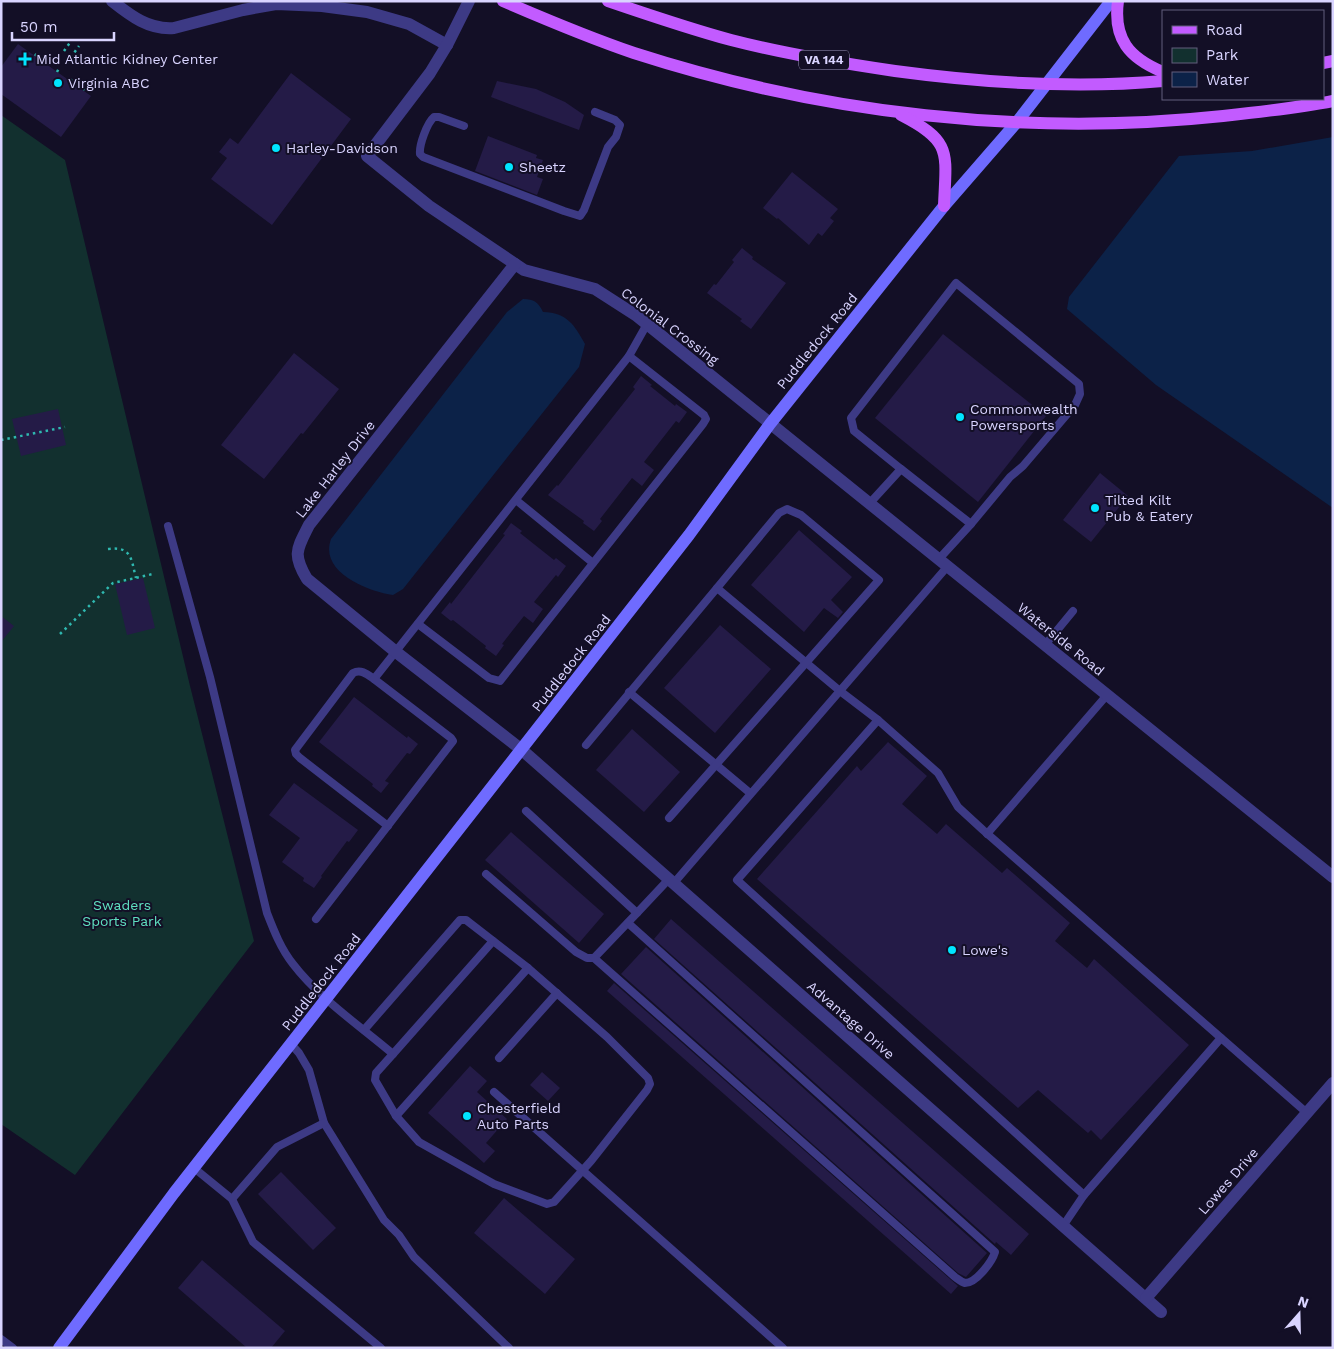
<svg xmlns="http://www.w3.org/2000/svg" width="1334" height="1349" font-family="'Work Sans',sans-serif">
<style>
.green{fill:#12302f}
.water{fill:#0c2248}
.building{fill:#241b47}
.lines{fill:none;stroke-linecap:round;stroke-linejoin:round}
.path{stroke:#2fb8b0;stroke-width:2.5;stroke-dasharray:2.5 4;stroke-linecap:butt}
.lane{stroke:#3d3a85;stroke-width:8}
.street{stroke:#3d3a85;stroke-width:12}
.secondary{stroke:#6f6bff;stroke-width:12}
.primary{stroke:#c25bff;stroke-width:12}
.poi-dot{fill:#00e5ff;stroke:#130f26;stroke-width:2}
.labels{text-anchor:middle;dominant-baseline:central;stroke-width:4;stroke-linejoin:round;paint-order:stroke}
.shield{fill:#130f26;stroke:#9e99be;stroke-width:1}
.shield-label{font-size:12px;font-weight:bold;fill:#d9d4ff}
.poi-label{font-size:14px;fill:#d9d4ff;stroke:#130f26;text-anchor:start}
.street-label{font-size:14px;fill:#d9d4ff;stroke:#130f26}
.park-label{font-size:14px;fill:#5fe0c0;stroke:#130f26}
</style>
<rect width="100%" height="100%" fill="#130f26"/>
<polygon class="green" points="1,115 65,160 190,686 254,941 75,1175 1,1124"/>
<g class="water">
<polygon points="1333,137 1333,508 1156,385 1067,309 1069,297 1179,156 1252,151"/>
<path d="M523 299C534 299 538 302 543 312 567 313 574 324 585 344L579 367 403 589 393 595C367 591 319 572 331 539L507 312Z"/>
</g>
<g class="building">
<polygon points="18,44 91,96 61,137 1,94 1,67"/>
<polygon points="291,73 351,119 272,225 211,179 227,158 219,152 230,138 238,144"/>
<polygon points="497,81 536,89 565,102 584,115 579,130 491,97"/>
<polygon points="488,136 537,155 536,158 543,160 537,177 543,179 537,195 475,171"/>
<polygon points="792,172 838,209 830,218 834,221 822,236 818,233 809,245 778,218 777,219 763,208"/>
<polygon points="742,248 753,257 752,259 786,283 751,329 740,321 742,319 707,293 714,284 716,285 734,262 732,260"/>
<polygon points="943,334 1046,416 978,502 875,418"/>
<polygon points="294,353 339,389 303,434 301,433 264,479 221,445"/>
<polygon points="641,376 652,385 650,386 675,406 676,404 687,412 679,423 676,421 644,462 654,470 642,486 632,478 600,519 602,521 594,531 583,523 584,521 548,495 557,485 558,486 635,389 633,387"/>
<polygon points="58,409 66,445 21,456 12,419"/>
<polygon points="1100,473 1128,496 1091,542 1063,520"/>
<polygon points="511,523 522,531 520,533 554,560 556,558 566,566 558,577 556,575 534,602 543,609 533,623 524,616 502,644 504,645 496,656 485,648 486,646 453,620 451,621 441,613 450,602 451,604 505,535 503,534"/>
<polygon points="799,530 852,577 831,600 843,612 838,618 824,608 804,632 751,585"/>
<polygon points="143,578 155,628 127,635 115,584"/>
<polygon points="1,616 14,626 1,642"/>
<polygon points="720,625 771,669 715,733 664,688"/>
<polygon points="354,697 407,738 408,736 418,744 410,754 407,753 385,781 389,783 381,793 372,786 373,784 319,742"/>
<polygon points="632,729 680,772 644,812 596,770"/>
<polygon points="888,742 927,776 902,804 937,834 946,824 1002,873 1007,868 1070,923 1055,941 1087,968 1094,959 1189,1045 1101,1140 1091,1130 1088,1133 1038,1090 1018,1108 757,879 857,766 861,771"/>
<polygon points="294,783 358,830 349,842 347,841 321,876 322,877 314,888 303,881 304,878 282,862 300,838 269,815"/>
<polygon points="511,832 604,914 579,943 485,860"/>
<polygon points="671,919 1029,1234 1011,1255 996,1242 995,1244 654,939"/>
<polygon points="646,947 987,1253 966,1277 958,1273 621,974"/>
<polygon points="614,983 958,1286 951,1294 607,991"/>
<polygon points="470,1066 487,1081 477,1092 507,1119 486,1143 495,1151 484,1163 428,1113"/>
<polygon points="542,1072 560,1088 548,1101 530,1085"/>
<polygon points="281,1172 336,1228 313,1250 258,1194"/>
<polygon points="504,1198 575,1259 545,1294 474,1233"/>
<polygon points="202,1260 285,1331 271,1348 247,1348 178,1288"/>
</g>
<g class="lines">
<g class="path">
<polyline points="64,51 71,41"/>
<polyline points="35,56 37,53"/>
<polyline points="44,63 47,59"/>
<polyline points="67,63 79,46"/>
<polyline points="57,72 59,68"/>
<polyline points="70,81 73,78"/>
<polyline points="83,90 85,87"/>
<polyline points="1,440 65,427"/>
<path d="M108 549C132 546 131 559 136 578"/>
<polyline points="60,634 113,583 153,574"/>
</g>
<g class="lane">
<path d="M464 126 439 117H434C427 123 419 145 420 154L423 157 564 211 580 216 584 210 608 147 616 137 620 125 615 120 595 112"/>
<polyline points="901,469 854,431 851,418 956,283 1079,384 1080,394 1075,405 1023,466 1010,477 971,524"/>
<polyline points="516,500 593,563"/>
<polyline points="869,504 901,469 971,524 938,560"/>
<path d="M168 526 210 677 267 913C274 931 281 949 293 964 319 998 360 1026 393 1054L493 941"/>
<polyline points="418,624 489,678 500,681 703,424 706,419 704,415 629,356"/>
<polyline points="1045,645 1073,611"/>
<polyline points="629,692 750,793"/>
<polyline points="878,720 737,880 1084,1195 1063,1226"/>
<polyline points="586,745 717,588 840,691 878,720 938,773 958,807 983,830 1307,1113"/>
<polyline points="526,811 637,913 668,880"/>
<polyline points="669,818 879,580 801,515 787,509 779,513 717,588"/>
<path d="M388 826 300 758 296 754 295 750 353 673C361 669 367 674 374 679L629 356 647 324"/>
<polyline points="987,834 1107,695"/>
<polyline points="486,874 576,952 587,958 594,958 637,913"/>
<polyline points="673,884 947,567"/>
<polyline points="316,919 453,741 451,738 374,679"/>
<path d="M594 958 955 1277C958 1279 961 1282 965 1283 976 1283 992 1262 995 1252L628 923"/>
<polyline points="364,1030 460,920 466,920 528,968 607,1037 648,1078 650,1084 647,1090 591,1161 554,1202 547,1204 494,1184 419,1142 396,1116 375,1080 376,1073 393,1054"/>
<polyline points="291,1044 299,1053 309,1070 324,1123 384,1220 399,1235 414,1257 509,1348"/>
<polyline points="499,1058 557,993"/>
<polyline points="494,1092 783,1348"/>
<polyline points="396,1116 528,968"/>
<polyline points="194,1168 232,1199 253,1242 381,1348"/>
<polyline points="1084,1195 1221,1038"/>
<polyline points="232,1199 277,1147 324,1123"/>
<polyline points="1,1339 13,1348"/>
</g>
<g class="street">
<path d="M112 1C131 16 149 30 174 28L243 10 276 4 322 6 367 12 409 24 447 45"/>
<polyline points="469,1 447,45 430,73 367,156 429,206 524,270 595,289 637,316 1333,877"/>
<path d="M515 264 309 525C297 549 292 554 307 579L396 652 522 750 1161 1312"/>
<polyline points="1146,1298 1333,1083"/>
</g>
<polyline class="secondary" points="59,1348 174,1193 689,535 770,424 944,206 1017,122 1111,1"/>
<g class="primary">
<path d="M503 1C547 20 590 38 634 53 823 114 1026 137 1223 116 1260 112 1297 108 1333 101"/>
<path d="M608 1C649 15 690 29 731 40 785 54 840 63 895 71 984 83 1073 89 1163 81"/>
<path d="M1118 1C1113 39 1129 58 1163 72"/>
<polyline points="1323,63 1333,61"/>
<path d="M901 115C953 142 946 152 944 206"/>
</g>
</g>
<g class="poi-dot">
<path d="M22.5 51.5h5v5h5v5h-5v5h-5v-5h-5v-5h5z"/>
<circle cx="58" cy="83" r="5"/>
<circle cx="276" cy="148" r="5"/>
<circle cx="509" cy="167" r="5"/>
<circle cx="960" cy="417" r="5"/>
<circle cx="1095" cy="508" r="5"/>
<circle cx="952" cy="950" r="5"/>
<circle cx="467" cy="1116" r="5"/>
</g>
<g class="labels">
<rect class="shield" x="799" y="50.5" width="50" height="19" rx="4"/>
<g class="shield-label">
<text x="824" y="60">VA 144</text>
</g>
<g class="poi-label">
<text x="36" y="59">Mid Atlantic Kidney Center</text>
<text x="68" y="83">Virginia ABC</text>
<text x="286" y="148">Harley-Davidson</text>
<text x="519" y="167">Sheetz</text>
<text x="970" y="409">Commonwealth<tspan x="970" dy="16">Powersports</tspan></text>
<text x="1105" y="500">Tilted Kilt<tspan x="1105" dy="16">Pub &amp; Eatery</tspan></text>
<text x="962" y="950">Lowe's</text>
<text x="477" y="1108">Chesterfield<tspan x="477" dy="16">Auto Parts</tspan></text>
</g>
<g class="street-label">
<text transform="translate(670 326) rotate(37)">Colonial Crossing</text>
<text transform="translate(817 341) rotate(-51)">Puddledock Road</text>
<text transform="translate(335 469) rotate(-52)">Lake Harley Drive</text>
<text transform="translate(1061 639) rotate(39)">Waterside Road</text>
<text transform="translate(571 663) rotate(-52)">Puddledock Road</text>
<text transform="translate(321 982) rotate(-52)">Puddledock Road</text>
<text transform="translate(851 1020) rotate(41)">Advantage Drive</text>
<text transform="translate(1228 1181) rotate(-49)">Lowes Drive</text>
</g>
<g class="park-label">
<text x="122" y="905">Swaders<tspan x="122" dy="16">Sports Park</tspan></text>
</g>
</g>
<rect width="1334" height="1349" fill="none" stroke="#d9d4ff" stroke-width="5"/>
<rect x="1162" y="10" width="162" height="90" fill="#130f26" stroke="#625e7d"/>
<rect x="1172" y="26" width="25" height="8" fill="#c25bff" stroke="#625e7d"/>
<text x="1206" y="35" font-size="15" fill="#d9d4ff">Road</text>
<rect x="1172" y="48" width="25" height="15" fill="#12302f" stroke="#625e7d"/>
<text x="1206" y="60" font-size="15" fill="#d9d4ff">Park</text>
<rect x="1172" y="72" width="25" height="15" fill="#0c2248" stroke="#625e7d"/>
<text x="1206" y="85" font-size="15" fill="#d9d4ff">Water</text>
<g transform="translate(1299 1314) rotate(20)" stroke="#130f26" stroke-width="4" paint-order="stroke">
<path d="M0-4L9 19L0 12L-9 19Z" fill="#d9d4ff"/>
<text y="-8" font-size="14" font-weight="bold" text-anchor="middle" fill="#d9d4ff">N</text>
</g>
<path d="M12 32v8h102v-8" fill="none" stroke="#d9d4ff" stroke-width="2.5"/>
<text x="20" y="32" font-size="15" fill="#d9d4ff" stroke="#130f26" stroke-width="4" paint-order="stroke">50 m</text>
</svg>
